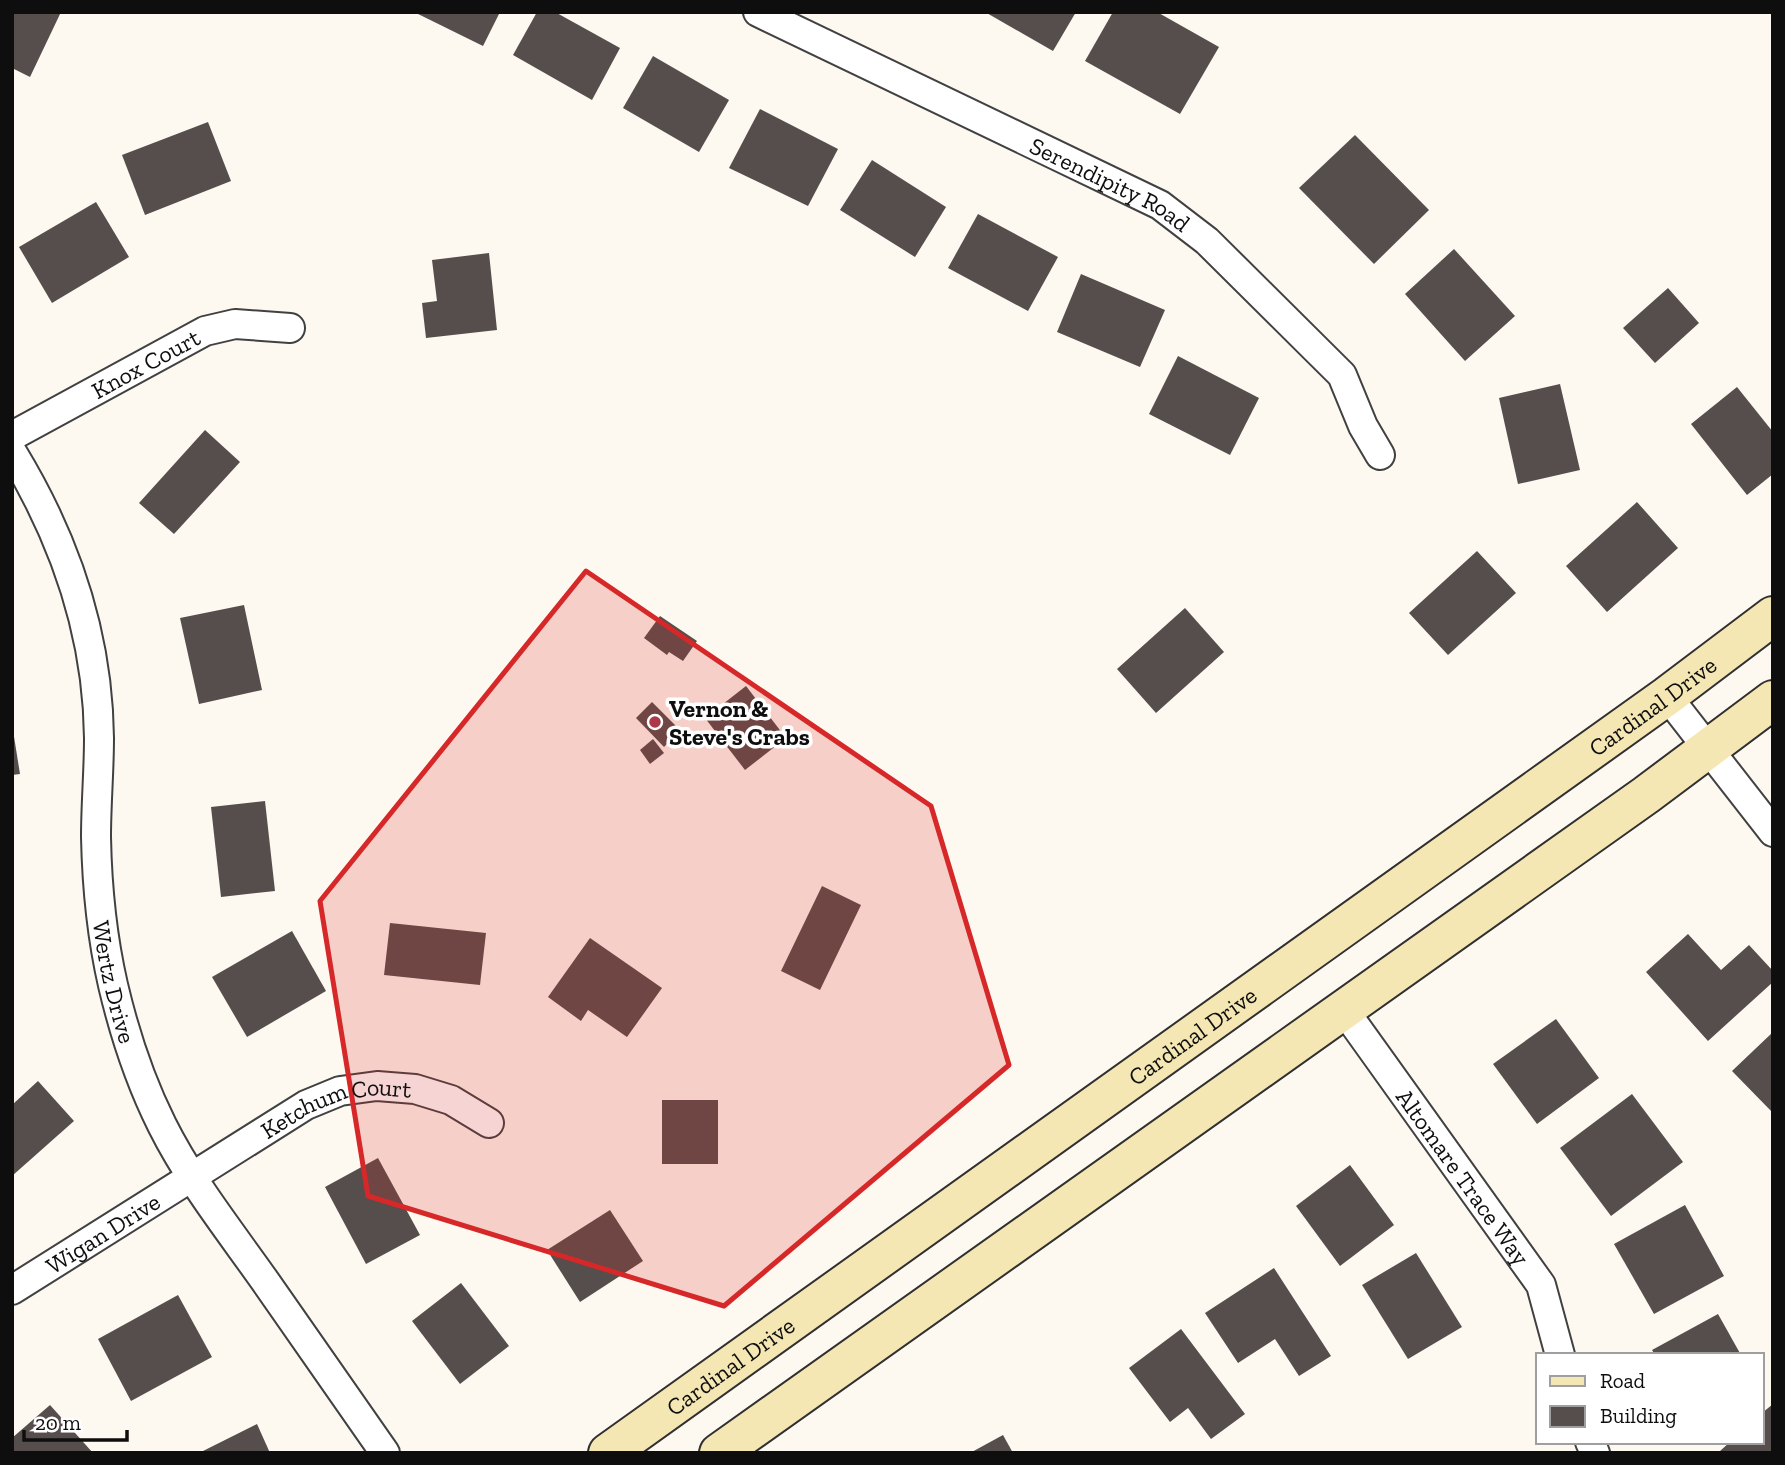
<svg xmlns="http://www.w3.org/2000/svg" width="1785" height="1465" font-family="'Zilla Slab',serif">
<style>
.building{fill:#554e4c}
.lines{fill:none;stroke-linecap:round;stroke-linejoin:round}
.street-casing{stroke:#414141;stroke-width:32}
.secondary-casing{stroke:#303030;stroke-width:42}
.street{stroke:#fff;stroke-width:28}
.secondary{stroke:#f5e7b4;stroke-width:38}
.marked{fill:#d62828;fill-opacity:0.2;stroke:#d62828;stroke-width:5;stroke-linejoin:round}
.poi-dot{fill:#ac384a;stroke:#fff;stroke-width:2.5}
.labels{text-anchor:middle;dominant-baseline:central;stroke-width:7;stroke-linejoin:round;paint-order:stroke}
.street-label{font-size:24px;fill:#0e0e0e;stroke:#fff}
.poi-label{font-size:24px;font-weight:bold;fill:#0e0e0e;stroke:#fff;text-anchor:start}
</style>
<rect width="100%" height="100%" fill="#fdf9f1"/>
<g class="building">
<polygon points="12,12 61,12 30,77 12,68"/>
<polygon points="414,12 500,12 483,46"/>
<polygon points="537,12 555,12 620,48 592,100 513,55"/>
<polygon points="985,12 1076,12 1053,51"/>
<polygon points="1113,12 1157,12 1219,47 1180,114 1085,61"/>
<polygon points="653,56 729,100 699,152 623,108"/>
<polygon points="760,109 838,149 808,206 729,168"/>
<polygon points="208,122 231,181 145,215 122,155"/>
<polygon points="1355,135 1429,210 1374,264 1299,188"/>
<polygon points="872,160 946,207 915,257 840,210"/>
<polygon points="96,202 129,257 52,303 19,247"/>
<polygon points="978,214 1058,257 1028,311 948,268"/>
<polygon points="1454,249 1515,316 1465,361 1405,294"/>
<polygon points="489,253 497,330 426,338 422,303 437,301 432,260"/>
<polygon points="1081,274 1165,310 1140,367 1057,332"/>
<polygon points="1668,288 1699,323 1655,363 1623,328"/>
<polygon points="1178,356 1259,398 1230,455 1149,414"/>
<polygon points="1560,384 1580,470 1518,484 1499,398"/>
<polygon points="1737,387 1773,432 1773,474 1747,495 1691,424"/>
<polygon points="205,430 240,462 174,534 139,503"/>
<polygon points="1637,502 1678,548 1607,612 1566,566"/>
<polygon points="1477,551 1516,593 1448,655 1409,613"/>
<polygon points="244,605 262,690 199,704 180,618"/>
<polygon points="1185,608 1224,652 1156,713 1117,669"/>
<polygon points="660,616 697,641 683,661 669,652 667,655 644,638"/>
<polygon points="746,686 786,738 745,770 705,718"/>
<polygon points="652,702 680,730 664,747 636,718"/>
<polygon points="12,724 20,774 12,775"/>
<polygon points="653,739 664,753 650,764 640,750"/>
<polygon points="265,801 275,891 221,897 211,807"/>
<polygon points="822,886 861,905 820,990 781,971"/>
<polygon points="390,923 486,933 480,985 384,975"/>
<polygon points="292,931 326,991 247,1037 212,977"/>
<polygon points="1688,934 1721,970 1749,945 1773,971 1773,982 1708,1041 1646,972"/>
<polygon points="590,938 662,988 627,1037 588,1010 581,1021 548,997"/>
<polygon points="1556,1019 1599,1078 1537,1124 1493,1064"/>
<polygon points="1773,1032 1773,1113 1732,1071"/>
<polygon points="38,1081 74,1121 12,1176 12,1105"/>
<polygon points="1632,1094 1683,1162 1611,1216 1560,1148"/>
<rect x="662" y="1100" width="56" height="64"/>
<polygon points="378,1158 420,1235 366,1264 325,1187"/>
<polygon points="1350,1165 1394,1225 1340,1266 1296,1206"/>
<polygon points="1685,1205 1724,1276 1654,1314 1614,1244"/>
<polygon points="610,1210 643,1261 580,1302 547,1250"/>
<polygon points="1416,1253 1462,1327 1408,1359 1362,1285"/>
<polygon points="1274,1268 1331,1356 1299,1376 1275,1339 1238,1363 1205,1313"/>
<polygon points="461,1283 509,1346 460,1384 412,1321"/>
<polygon points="178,1295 212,1357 131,1401 98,1339"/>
<polygon points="1718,1314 1741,1355 1655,1355 1652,1350"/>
<polygon points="1181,1329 1245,1414 1211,1439 1188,1408 1170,1422 1129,1368"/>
<polygon points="1773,1404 1773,1453 1721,1453 1720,1451 1730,1442 1762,1442 1762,1413"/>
<polygon points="50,1405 93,1453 12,1453 12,1438"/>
<polygon points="257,1424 270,1453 199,1453"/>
<polygon points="1003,1435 1013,1453 970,1453"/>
</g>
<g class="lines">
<g class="street-casing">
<g id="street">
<path id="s1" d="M758 12 1160 205 1207 241 1342 375 1363 426 1380 455"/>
<path id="s2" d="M12 436 205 331 235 324 290 328"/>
<path id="s3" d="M12 452C65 539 98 636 99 738 99 771 96 804 96 837 97 887 102 937 113 985 124 1032 140 1081 162 1125 190 1181 229 1230 265 1281 305 1338 345 1396 385 1453"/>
<polyline points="1667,696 1773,832"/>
<path id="s4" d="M1344 1010 1541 1285 1560 1355"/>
<path id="s5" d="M12 1290 306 1105 340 1091 377 1086 415 1089 451 1100 489 1123"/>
<polyline points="1590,1442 1595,1453"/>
</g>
</g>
<g class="secondary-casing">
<g id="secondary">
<path id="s6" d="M608 1453 1667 696 1773 616"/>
<polyline points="719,1453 1646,795 1773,700"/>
</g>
</g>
<use href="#street" class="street"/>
<use href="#secondary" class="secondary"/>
</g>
<path class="marked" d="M586 571 931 806 1009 1065 724 1306 368 1196 320 901Z"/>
<circle class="poi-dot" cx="655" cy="722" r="7"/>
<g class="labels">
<g class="street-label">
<text stroke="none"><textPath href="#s1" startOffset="392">Serendipity Road</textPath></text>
<text stroke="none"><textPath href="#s2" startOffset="152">Knox Court</textPath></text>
<text stroke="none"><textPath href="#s6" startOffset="1284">Cardinal Drive</textPath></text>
<text stroke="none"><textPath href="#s3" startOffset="548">Wertz Drive</textPath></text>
<text stroke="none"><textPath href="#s6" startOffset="718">Cardinal Drive</textPath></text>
<text stroke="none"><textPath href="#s5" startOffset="376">Ketchum Court</textPath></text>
<text stroke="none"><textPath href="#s4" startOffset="205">Altomare Trace Way</textPath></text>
<text stroke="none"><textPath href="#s5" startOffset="107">Wigan Drive</textPath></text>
<text stroke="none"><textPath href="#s6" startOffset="150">Cardinal Drive</textPath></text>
</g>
<g class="poi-label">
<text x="669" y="708">Vernon &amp;<tspan x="669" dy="28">Steve's Crabs</tspan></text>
</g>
</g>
<rect width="1785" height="1465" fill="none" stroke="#0e0e0e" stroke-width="28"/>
<rect x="1536" y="1353" width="228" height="91" fill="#ffffff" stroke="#9f9f9f" stroke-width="2"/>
<rect x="1550" y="1376" width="35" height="10" fill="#f5e7b4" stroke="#9f9f9f" stroke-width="2"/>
<text x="1600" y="1388" font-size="21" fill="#0e0e0e">Road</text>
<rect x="1550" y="1406" width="35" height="21" fill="#554e4c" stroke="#9f9f9f" stroke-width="2"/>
<text x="1600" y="1423" font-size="21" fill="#0e0e0e">Building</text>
<path d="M24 1430v10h103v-10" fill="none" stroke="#0e0e0e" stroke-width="3.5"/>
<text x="35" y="1430" font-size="21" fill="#0e0e0e" stroke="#ffffff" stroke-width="5" paint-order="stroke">20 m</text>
</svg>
